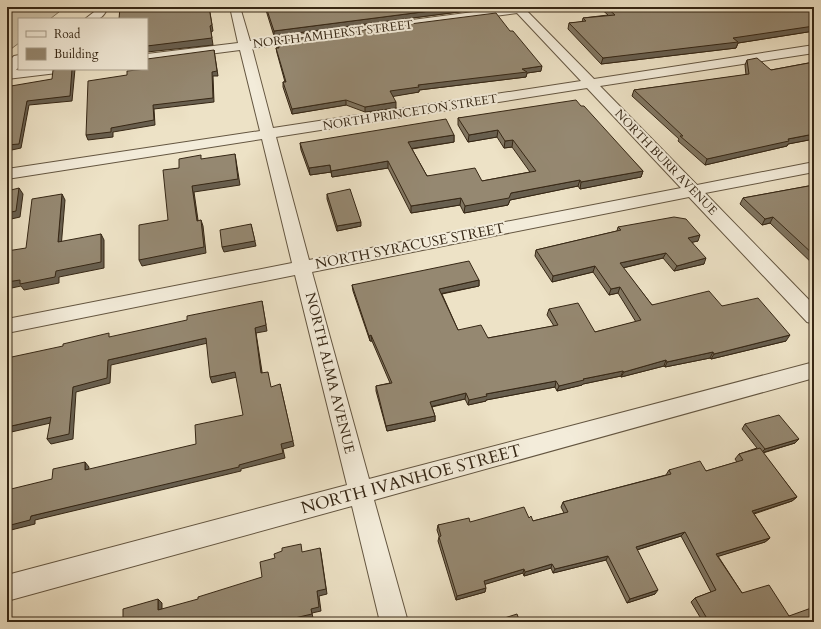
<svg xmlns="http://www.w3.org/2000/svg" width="821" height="629" font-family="Cardo,serif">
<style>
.green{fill:#cec2a8;stroke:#82745e}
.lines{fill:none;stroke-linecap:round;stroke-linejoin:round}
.minor-casing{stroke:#645641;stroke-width:2}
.tertiary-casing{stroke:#645641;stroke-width:2}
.minor{fill:#f3ecda;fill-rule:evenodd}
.tertiary{fill:#f3ecda;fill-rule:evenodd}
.wall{fill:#807561;stroke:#362715}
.shaded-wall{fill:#685f4f;stroke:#362715}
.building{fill:#958871;stroke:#362715}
.labels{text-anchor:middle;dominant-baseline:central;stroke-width:4;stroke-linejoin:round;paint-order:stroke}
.far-street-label{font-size:12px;fill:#362715;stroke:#f3ecda}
.street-label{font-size:14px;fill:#362715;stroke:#f3ecda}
.near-street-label{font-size:17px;fill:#362715;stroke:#f3ecda}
</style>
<rect width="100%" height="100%" fill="#ede2c6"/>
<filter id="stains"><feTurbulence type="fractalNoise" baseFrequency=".005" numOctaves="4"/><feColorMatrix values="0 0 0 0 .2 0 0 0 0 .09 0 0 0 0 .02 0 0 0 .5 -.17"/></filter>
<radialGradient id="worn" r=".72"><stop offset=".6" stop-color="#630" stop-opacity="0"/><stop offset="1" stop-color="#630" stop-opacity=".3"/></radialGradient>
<polygon class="green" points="64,8 50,19 19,19 19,43 7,52 7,12"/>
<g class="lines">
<g class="minor-casing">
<g id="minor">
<path d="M230 7H240L250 41 512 7H523L594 79 814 45V53L600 86 697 185 814 162V172L705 193 814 305V324L807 322 689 197 312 272 369 479 814 362V378L374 500 408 622H380L352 506 7 601V575L347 485 295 275 7 333V319L292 263 262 139 7 179V169L260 131 240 50 147 62V54L238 43ZM517 13 581 81 273 128 252 48ZM587 88 681 188 309 260 276 137Z"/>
<polygon points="26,69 63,69 61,72 57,73 7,79 7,71"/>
</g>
</g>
<g class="tertiary-casing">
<g id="tertiary">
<path d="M96 7H108C102 21 98 19 85 19L94 12Z"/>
<polygon points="19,55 19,67 12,74 7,75 7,63 14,56"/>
</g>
</g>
<use href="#minor" class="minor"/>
<use href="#tertiary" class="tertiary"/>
</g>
<g class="wall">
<polygon points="265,7 489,7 489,8 274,36"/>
<polygon points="599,7 814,7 814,31 738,43 736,48 601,64 568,29 569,23 582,22 583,18 608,15"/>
<polygon points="277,41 541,71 527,73 526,77 419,90 419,92 392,96 396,108 365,112 346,105 292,114 283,87 283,82 285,82 277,53 276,48 278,48"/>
<polygon points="747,60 771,70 814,62 814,139 788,144 787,146 705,165 678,141 679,139 632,96 634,90 746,75 745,65"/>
<polygon points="581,106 643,171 641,177 580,189 578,186 510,200 508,205 464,213 460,205 411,213 388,168 332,177 331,172 310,175 301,150 300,143 454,135 454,142 412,149 427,176 482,181 530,172 512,147 504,148 497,137 468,142 458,125 458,118"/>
<polygon points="814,185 814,265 770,223 762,225 740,204 743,198"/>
<polygon points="327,194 361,226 337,231 327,199"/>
<polygon points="618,227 698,241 692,242 704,264 674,271 663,258 623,268 652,305 722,306 786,341 711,359 710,358 665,367 664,366 621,377 621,376 583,384 582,385 557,391 555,387 486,400 486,401 468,405 465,399 432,407 435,416 435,421 387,431 376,391 376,386 390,383 372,341 370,341 353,291 352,285 479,280 479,286 442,294 458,330 488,338 554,326 547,315 549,309 595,332 636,322 618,293 609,295 593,272 552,282 535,256 536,250 617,231"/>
<polygon points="745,424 795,443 763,453 797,497 792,501 754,514 770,538 765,542 718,556 742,593 789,616 814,622 703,622 691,602 695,598 711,592 681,536 637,550 655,594 627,603 606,560 553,573 551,568 524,576 523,573 485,584 485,592 456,600 438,541 439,537 439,536 437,530 438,525 529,518 533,521 564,513 561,507 563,502 666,475 669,470 706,471 737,462 735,459 739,454 757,448 742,429"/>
</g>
<g class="shaded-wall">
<polygon points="209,7 213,31 211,32 213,45 147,52 147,46 210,26"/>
<polygon points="461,7 489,7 489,8 274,36 274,31"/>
<polygon points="814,24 814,31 738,43 736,48 601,64 603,58"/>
<polygon points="214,50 218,76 213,76 214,102 154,109 155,125 113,132 113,137 88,140 86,135 111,128 212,72"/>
<polygon points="542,66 541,71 527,73 526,77 419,90 419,92 390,97 390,91 418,85"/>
<polygon points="72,69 75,69 72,101 29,105 21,148 7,151 7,145 27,101"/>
<polygon points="346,100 346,105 292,114 292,109"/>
<polygon points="396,102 396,108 365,112 365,107"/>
<polygon points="498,130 497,137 468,142 469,135"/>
<polygon points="814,134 814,139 788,144 787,146 705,165 707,159 788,139"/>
<polygon points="454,135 454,142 408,149 408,142"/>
<polygon points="513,140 512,147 504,148 505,141"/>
<polygon points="235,154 236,160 240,185 194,192 199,227 197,221 192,186"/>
<polygon points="388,161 388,168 332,177 331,171"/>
<polygon points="330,165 331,172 310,175 309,168"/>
<polygon points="643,171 641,177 580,189 581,182"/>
<polygon points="580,180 578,186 510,200 508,205 464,213 465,206 511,193"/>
<polygon points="19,188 23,194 20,217 7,220 7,213"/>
<polygon points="62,194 65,200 61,248 58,242"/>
<polygon points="461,198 460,205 411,213 411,206"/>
<polygon points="773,217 770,223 762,225 765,219"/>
<polygon points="201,220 203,226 206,253 142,266 139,260"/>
<polygon points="361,222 361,226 337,231 337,226"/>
<polygon points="251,224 256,246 224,252 222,247"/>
<polygon points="101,234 104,240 104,268 59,277 59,283 24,290 21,286 7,289 7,282"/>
<polygon points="700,235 698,241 685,244 688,238"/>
<polygon points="666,253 663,258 618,269 620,263"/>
<polygon points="706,258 704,264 674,271 677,266"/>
<polygon points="595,266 593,272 552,282 553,276"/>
<polygon points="479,280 479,286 439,294 439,289"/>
<polygon points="620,287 618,293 609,295 611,289"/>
<polygon points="262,301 267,331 256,333 263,378 261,373 255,328"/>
<polygon points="371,335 372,341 370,341 369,336"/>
<polygon points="790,335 786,341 711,359 714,354"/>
<polygon points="206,338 208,343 111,365 110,383 76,392 73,439 51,444 47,439 73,387 108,360"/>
<polygon points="713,352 710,358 665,367 667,362"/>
<polygon points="666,360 664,366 621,377 624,372"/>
<polygon points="623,371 621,376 583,384 582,385 557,391 559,386 583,379"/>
<polygon points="235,372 237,377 212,383 210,377"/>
<polygon points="556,381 555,387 486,400 486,401 468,405 469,400 486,394"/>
<polygon points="280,384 294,446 283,449 285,458 241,469 241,471 35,520 35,524 7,531 7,526 31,516 239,465 281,444"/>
<polygon points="466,393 465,399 429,407 430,402"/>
<polygon points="435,416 435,421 387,431 386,426"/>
<polygon points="51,417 55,422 7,433 7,427"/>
<polygon points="799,439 795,443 761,453 765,449"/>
<polygon points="85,462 89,467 88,474 85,470"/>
<polygon points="797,497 792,501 748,515 752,511"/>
<polygon points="685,532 681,536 633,551 636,547"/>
<polygon points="770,538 765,542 713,558 716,554"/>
<polygon points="320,548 321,553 327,594 319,596 321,611 312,613 313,618 298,622 286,622 286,620 311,609 317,591"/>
<polygon points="608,556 606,560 553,573 555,569"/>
<polygon points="552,564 551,568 524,576 525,572"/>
<polygon points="524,569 523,573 483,585 484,581"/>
<polygon points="486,588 485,592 456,600 457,596"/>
<polygon points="658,590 655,594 627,603 630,599"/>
<polygon points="158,599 162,603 162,614 158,610"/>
</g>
<g class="building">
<polygon points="120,7 209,7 212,25 210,26 212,38 147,46 147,19 119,19"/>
<polygon points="266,7 461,7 274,31"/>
<polygon points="606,7 814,7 814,26 733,38 738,42 603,58 569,23 586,21 583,18 615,15"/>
<polygon points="496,13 510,31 513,31 542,66 522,69 527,72 418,85 419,87 390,91 396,102 365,107 346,100 292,109 283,82 286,82 276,48 279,48 277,41"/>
<polygon points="214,50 217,71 212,72 213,98 153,105 154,120 111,128 111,132 86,135 88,81 127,75 127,71 147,69 147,59"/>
<polygon points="757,58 771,70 814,62 814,134 788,139 789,141 707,159 680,136 683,136 634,90 749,74 747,60"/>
<polygon points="59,69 72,69 70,96 27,101 19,144 7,145 7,100 11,86 52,79 53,70"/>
<polygon points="576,100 581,106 584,106 643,171 581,182 580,180 511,193 509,198 465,206 461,198 411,206 388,161 331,171 330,165 309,168 300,143 446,119 454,135 408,142 427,176 475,168 482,181 536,171 513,140 505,141 498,130 469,135 458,118"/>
<polygon points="235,154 238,179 192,186 197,221 201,220 204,247 139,260 139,225 168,220 163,170 179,168 179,159 201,155 201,159"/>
<polygon points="814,185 814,255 773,217 765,219 743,198"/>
<polygon points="19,188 16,211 7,213 7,191"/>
<polygon points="350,189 361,222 337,226 327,194"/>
<polygon points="62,194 58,242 101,234 101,262 56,271 55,277 20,284 20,280 7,282 7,251 26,248 32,199"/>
<polygon points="674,217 686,219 700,235 688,238 706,258 677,266 666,253 620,263 652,305 709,291 722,306 758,298 790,335 714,354 713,352 667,362 666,360 624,372 623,371 583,379 584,380 559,386 556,381 486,394 487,396 469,400 466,393 430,402 435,416 386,426 376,386 392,383 371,335 369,336 352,285 469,261 479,280 439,289 458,330 481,325 488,338 558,325 549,309 578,303 595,332 641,320 620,287 611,289 595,266 553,276 536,250 621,230 618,227"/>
<polygon points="251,224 255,241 222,247 220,230"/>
<polygon points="262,301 266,325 255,328 261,373 268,372 271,387 280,384 293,441 281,444 283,453 239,465 239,467 31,516 30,520 7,526 7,490 52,479 53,469 85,462 85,470 196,444 195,425 243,415 235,372 210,377 206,338 108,360 107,378 73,387 69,434 47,439 51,417 7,427 7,358 63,346 63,344 109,333 109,337 187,320 187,316"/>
<polygon points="779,415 799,439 765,449 745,424"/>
<polygon points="760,448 797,497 752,511 770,538 716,554 742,593 769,585 789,616 814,607 814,622 709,622 695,598 716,590 685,532 636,547 658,590 630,599 608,556 555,569 552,564 525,572 524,569 484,581 486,588 457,596 439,537 441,536 438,525 469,518 470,522 524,507 529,518 531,516 533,521 568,512 563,502 671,474 669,470 700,461 706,471 743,460 739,454"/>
<polygon points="301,544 302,552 320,548 326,589 317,591 319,607 311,609 312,614 286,620 286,622 123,622 123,609 158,599 158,610 198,599 198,597 262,577 260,562 275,558 274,554 282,551 282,548"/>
<polygon points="517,614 520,622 492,622"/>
</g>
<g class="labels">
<g class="far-street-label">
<text transform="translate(333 34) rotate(-7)">NORTH AMHERST STREET</text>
<text transform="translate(410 112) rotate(-9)">NORTH PRINCETON STREET</text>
<text transform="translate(666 162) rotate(46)">NORTH BURR AVENUE</text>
</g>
<g class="street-label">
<text transform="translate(410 246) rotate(-11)">NORTH SYRACUSE STREET</text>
<text transform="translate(330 373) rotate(76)">NORTH ALMA AVENUE</text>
</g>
<g class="near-street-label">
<text transform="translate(411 479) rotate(-15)">NORTH IVANHOE STREET</text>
</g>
</g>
<rect width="821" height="629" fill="none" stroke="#ede2c6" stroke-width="24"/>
<rect x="8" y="8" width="805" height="613" fill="none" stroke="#362715" stroke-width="2"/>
<rect x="12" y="12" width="797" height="605" fill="none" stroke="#362715"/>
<rect x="18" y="18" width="130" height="52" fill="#f3ecda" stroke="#a79d8b"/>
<rect x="26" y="31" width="20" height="6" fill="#f3ecda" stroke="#a79d8b"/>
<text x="54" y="38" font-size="12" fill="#362715">Road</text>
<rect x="26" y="48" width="20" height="12" fill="#958871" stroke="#a79d8b"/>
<text x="54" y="58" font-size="12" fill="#362715">Building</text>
<rect width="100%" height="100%" filter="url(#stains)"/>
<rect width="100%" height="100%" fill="url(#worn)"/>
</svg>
